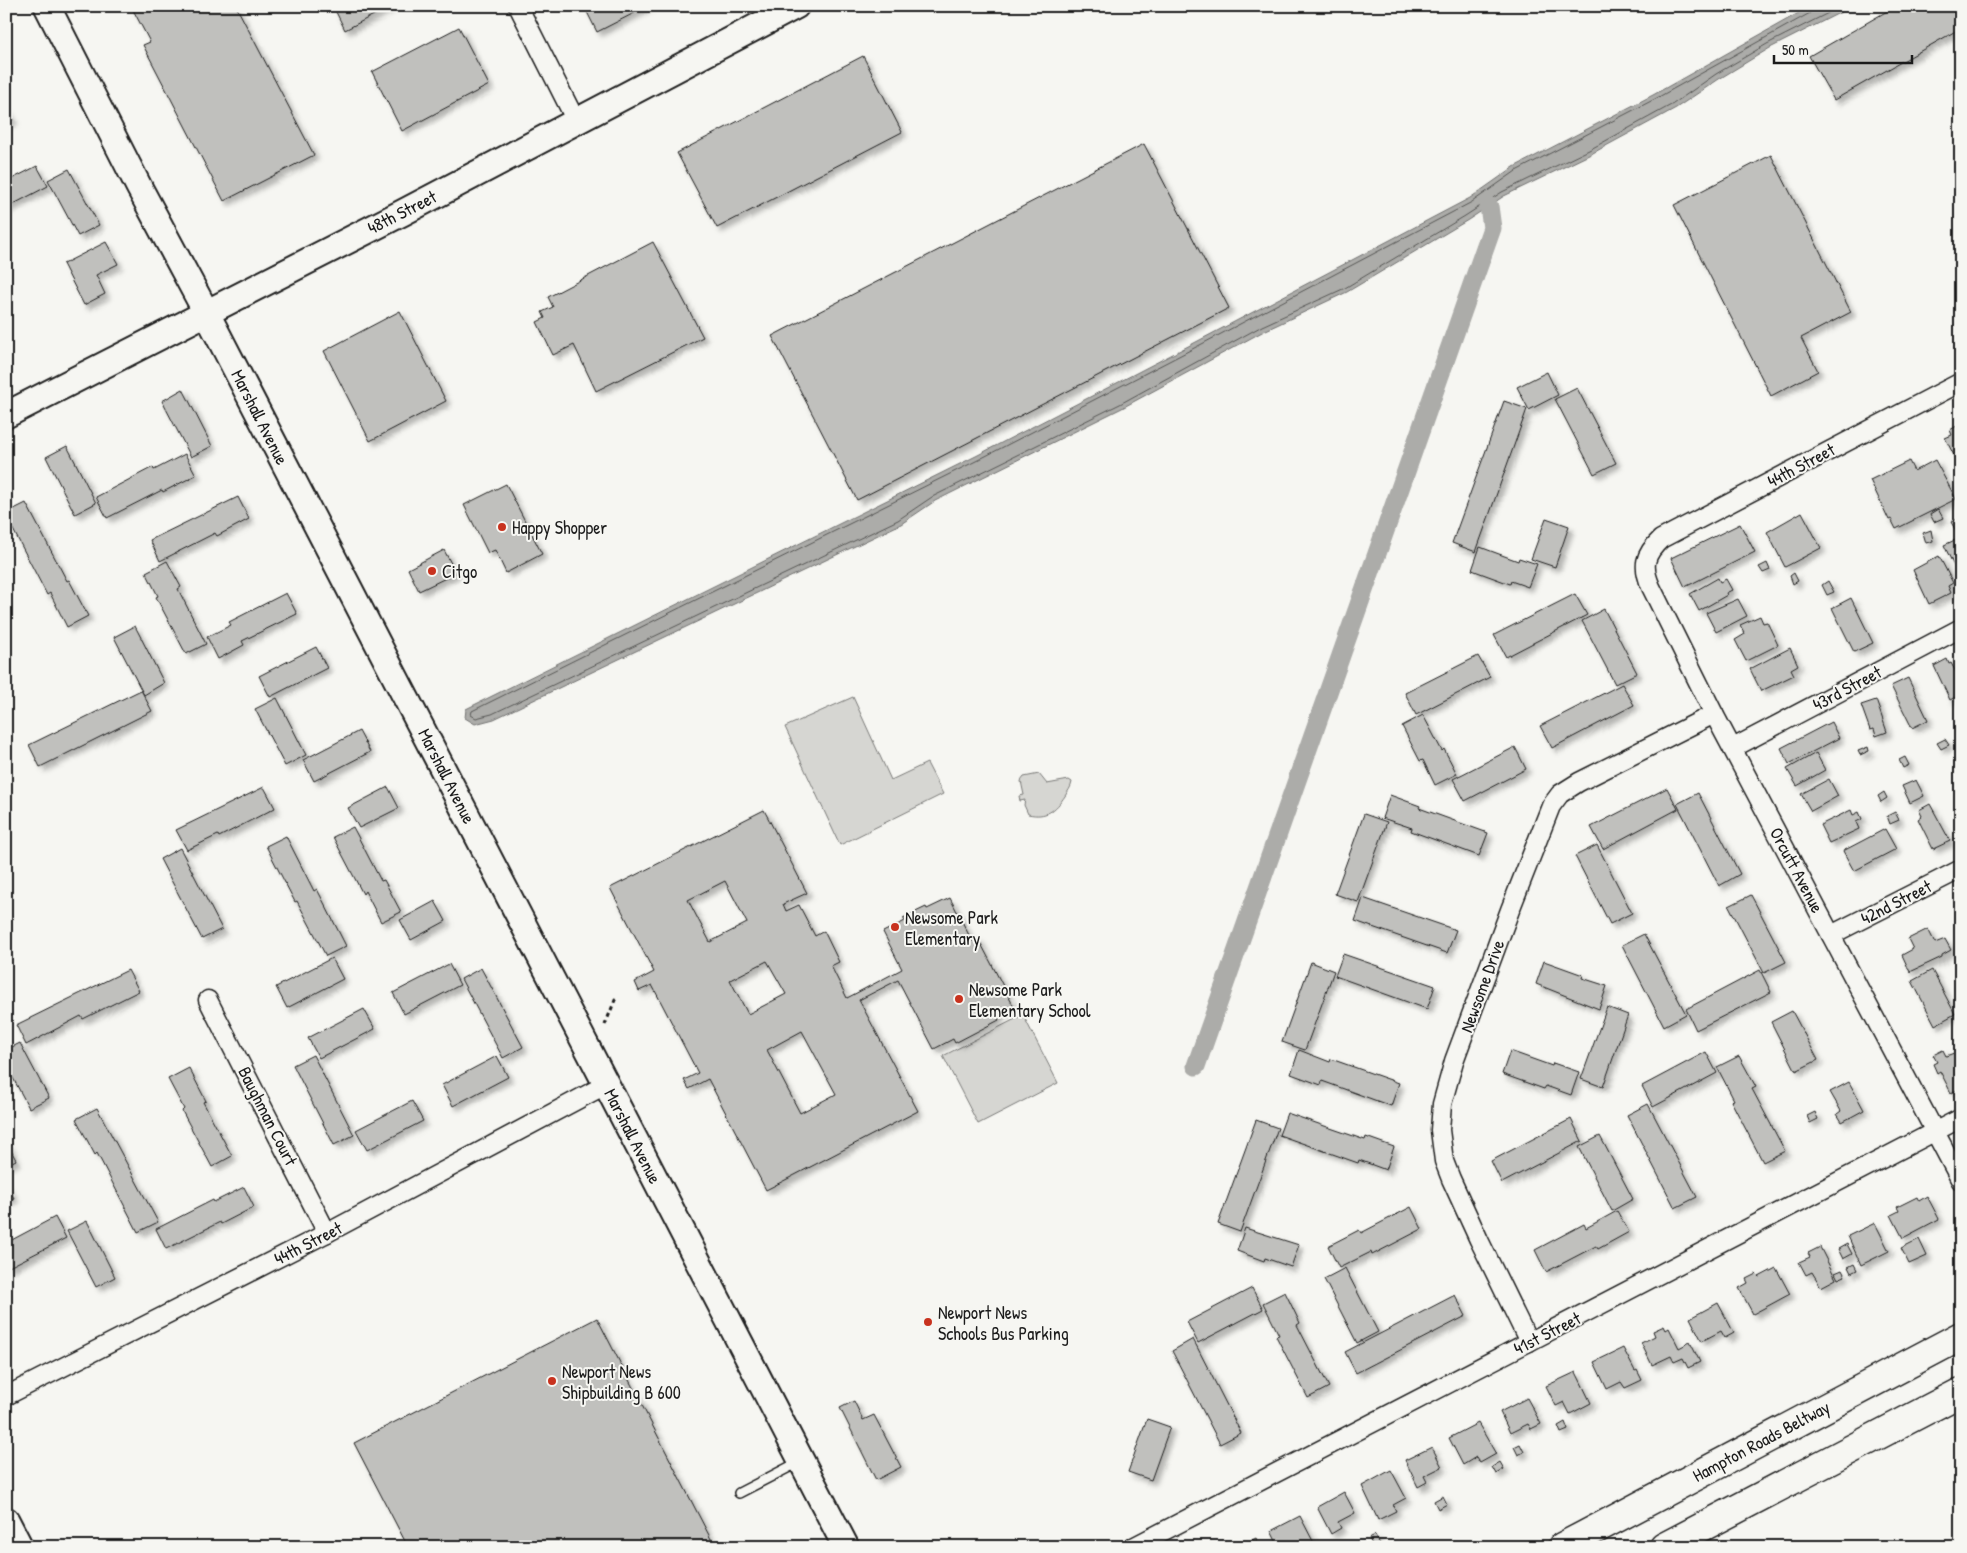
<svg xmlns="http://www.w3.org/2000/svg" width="1967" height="1553" font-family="'Patrick Hand',sans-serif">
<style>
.green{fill:#d6d6d2;stroke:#797977}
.water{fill:#acaca9;stroke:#727271}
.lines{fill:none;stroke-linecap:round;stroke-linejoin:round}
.shore{stroke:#565654;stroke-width:1}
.canal{stroke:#acaca9;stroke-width:19}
.building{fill:#c0c0bd;stroke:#1c1c1c;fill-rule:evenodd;filter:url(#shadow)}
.lane-casing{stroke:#1c1c1c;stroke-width:12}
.street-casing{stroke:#1c1c1c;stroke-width:21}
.secondary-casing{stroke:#1c1c1c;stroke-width:29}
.highway-casing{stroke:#1c1c1c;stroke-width:31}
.path{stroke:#1c1c1c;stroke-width:3;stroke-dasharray:4 4;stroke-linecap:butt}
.lane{stroke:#f6f6f2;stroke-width:9}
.street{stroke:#f6f6f2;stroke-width:18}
.secondary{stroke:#f6f6f2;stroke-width:25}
.highway{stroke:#f6f6f2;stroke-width:28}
.poi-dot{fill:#c8321e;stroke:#f6f6f2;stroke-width:2}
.labels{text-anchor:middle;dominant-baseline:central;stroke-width:4;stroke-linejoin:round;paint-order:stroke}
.street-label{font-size:18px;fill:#1c1c1c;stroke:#f6f6f2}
.poi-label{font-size:18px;fill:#1c1c1c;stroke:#f6f6f2;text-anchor:start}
</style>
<defs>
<filter id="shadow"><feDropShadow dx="4.5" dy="4.5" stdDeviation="2.5" flood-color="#0004"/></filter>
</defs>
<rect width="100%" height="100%" fill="#f6f6f2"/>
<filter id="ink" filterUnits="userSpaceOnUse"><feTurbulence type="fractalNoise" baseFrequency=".02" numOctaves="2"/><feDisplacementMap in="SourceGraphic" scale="10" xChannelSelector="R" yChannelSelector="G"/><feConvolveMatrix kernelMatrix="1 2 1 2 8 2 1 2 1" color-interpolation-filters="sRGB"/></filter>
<g filter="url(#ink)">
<g class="green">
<polygon points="853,697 891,780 927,763 943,794 840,845 785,727"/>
<path d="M1039 774 1047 784 1069 780 1072 782C1071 788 1068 791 1065 796 1055 811 1046 818 1028 814L1024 805 1025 800 1020 801 1019 796 1024 795 1021 781 1024 777Z"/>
<polygon points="1023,1015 1058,1083 978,1124 943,1056"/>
</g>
<polygon class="water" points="1811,6 1853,6 1770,48 1719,79 1676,108 1591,154 1504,196 1468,220 1347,292 1264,331 1122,408 935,501 901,524 494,719 475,724 465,718 466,709 976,456 1198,341 1470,198 1514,167 1653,95"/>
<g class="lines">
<polyline class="shore" points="1813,6 1810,13 1655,99 1516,171 1472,202 1200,345 978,460 472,711 471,715 476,718 492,714 898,520 932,497 1120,404 1262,326 1345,288 1465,216 1502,192 1589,150 1673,104 1716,74 1767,44 1842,6"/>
<polyline class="canal" points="1196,1066 1492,228 1489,206"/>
</g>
<g class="building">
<polygon points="131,6 236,6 314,155 224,201 143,45 150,42"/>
<polygon points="333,6 391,6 345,30"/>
<polygon points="584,6 648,6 597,32"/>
<polygon points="1896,6 1961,6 1961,28 1834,100 1809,56"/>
<polygon points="459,27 489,85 402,131 372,72"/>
<polygon points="863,56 902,132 717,228 677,153"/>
<polygon points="6,108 13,120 6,123"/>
<polygon points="1144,144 1229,308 857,500 772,336"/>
<polygon points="1771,155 1851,312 1801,338 1818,371 1771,396 1674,205"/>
<polygon points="37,166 48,186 6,208 6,182"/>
<polygon points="69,169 99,225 78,236 48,180"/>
<polygon points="106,242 118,264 96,275 105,294 84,305 63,264"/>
<polygon points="653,242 703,337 596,391 574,345 553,355 537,322 545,318 542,312 553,307 548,297"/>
<polygon points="400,311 446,401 370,441 324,351"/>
<polygon points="1547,372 1558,395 1529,410 1517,387"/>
<polygon points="1577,388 1616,463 1594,474 1555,399"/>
<polygon points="183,389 212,446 191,457 162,401"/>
<polygon points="1504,401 1527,409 1476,552 1452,543"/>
<polygon points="1960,424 1961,461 1958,463 1945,438 1952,435 1950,430"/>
<polygon points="67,446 96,503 75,514 46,457"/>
<polygon points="185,454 196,475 163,492 162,490 107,518 96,497 153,467 154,470"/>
<polygon points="1935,460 1956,499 1896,529 1891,519 1889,520 1870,480 1909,461 1914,471"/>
<polygon points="506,484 542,554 506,573 495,550 488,553 464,505"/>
<polygon points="238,497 249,519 217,536 215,533 160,561 150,540"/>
<polygon points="26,503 67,581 69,580 88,616 67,627 50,593 47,595 6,516 6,513"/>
<polygon points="1938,509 1943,518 1934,522 1930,514"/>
<polygon points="1802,512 1821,548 1785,567 1767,532"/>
<polygon points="1961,517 1961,540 1951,522"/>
<polygon points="1546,518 1569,526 1555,567 1531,559"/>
<polygon points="1740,524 1755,552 1685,587 1671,558"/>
<polygon points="1931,530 1933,541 1926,543 1923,533"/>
<polygon points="1955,540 1961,549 1961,581 1944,545"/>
<polygon points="1480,547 1518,561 1519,558 1537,564 1528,587 1511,581 1510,584 1472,570"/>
<polygon points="444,550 456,573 419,591 408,569"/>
<polygon points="1939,556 1953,583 1948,586 1951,593 1929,604 1913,570"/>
<polygon points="167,561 181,587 178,589 206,644 186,654 156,597 158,596 146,572"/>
<polygon points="1767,563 1770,570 1763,573 1759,567"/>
<polygon points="1794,573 1798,581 1793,584 1790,576"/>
<polygon points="1718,578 1720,582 1726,579 1732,590 1726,593 1727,595 1699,611 1690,594"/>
<polygon points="1828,581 1834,592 1827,595 1822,585"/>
<polygon points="286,593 297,614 242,641 244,645 218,659 207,637 231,625 229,622"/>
<polygon points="1575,594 1587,615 1506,657 1494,635"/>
<polygon points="1851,598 1873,643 1854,652 1832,608"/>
<polygon points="1738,599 1747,616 1716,632 1706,613"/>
<polygon points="1604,609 1637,673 1615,684 1582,621"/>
<polygon points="1760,616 1763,623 1767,622 1778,645 1746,661 1735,640 1745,634 1740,625"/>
<polygon points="135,626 164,683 144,695 114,637"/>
<polygon points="316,647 327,668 270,697 259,676"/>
<polygon points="1790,648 1798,665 1791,669 1794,675 1761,691 1750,669"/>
<polygon points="1478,656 1490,677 1416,715 1405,693"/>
<polygon points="1947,659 1949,664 1951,663 1961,681 1961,694 1950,700 1934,666"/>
<polygon points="1908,678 1928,720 1912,728 1891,686"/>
<polygon points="1622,684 1634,705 1552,748 1540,726"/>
<polygon points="141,690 152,711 40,767 29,745"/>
<polygon points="277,698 306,755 285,766 255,709"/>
<polygon points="1876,700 1887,732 1876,736 1874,729 1870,730 1861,705"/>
<polygon points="1423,715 1442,751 1444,749 1457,774 1435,785 1423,760 1420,761 1402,726"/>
<polygon points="1831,722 1839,738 1789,764 1781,748"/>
<polygon points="359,731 370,752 314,781 303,760"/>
<polygon points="1945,739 1949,745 1941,749 1937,743"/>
<polygon points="1515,747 1526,769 1465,801 1453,779"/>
<polygon points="1868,747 1869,751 1860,755 1858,751"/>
<polygon points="1816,753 1825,770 1797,786 1787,769"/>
<polygon points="1905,757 1909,765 1903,768 1899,760"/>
<polygon points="1829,779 1838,796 1811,811 1801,794"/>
<polygon points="1916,780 1924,796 1910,803 1902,786"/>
<polygon points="264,787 275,808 219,837 218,835 187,850 176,830"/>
<polygon points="388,787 399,808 359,828 348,808"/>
<polygon points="1667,788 1678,809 1603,849 1591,827"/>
<polygon points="1884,792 1887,798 1881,802 1878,796"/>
<polygon points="1698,793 1740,874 1719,886 1677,804"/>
<polygon points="1390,795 1420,806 1419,808 1488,833 1479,856 1411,831 1412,828 1382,818"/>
<polygon points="1930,804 1950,841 1933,849 1918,819 1922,816 1919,810"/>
<path d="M764 810 807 893 783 904 786 911 799 905 815 936 824 931 839 962 831 966 847 998 902 969 883 932 905 921 903 918 926 907 927 909 950 898 972 941 978 938 1014 1007 997 1016 999 1020 955 1043 953 1039 934 1049 898 980 859 1000 918 1111 766 1190 708 1079 689 1089 684 1080 698 1073 652 985 639 991 635 982 654 972 610 888ZM725 881 747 923 710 942 688 900ZM767 961 786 994 748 1014 730 980ZM802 1031 836 1094 800 1113 767 1050Z"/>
<polygon points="1851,810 1853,815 1859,812 1862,819 1856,822 1859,829 1829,843 1820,825"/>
<polygon points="1895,812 1899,820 1890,824 1887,816"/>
<polygon points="1364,814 1387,822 1358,902 1335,894"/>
<polygon points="353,827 381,881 384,880 401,912 381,922 365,891 363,894 333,837"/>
<polygon points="1885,829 1896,849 1854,871 1843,851"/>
<polygon points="286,836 314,891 317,889 346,946 326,956 297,901 295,902 266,846"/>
<polygon points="1597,845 1632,913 1610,924 1575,856"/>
<polygon points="180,848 222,929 202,939 160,859"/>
<polygon points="1751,895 1786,962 1764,973 1729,906"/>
<polygon points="1363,898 1456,930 1447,953 1355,921"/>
<polygon points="435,901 446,921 411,940 400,920"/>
<polygon points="1928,929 1935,943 1945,939 1951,950 1942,955 1942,957 1910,972 1902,955 1913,949 1908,939"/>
<polygon points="1644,934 1686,1014 1664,1026 1622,945"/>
<polygon points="1343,954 1435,986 1427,1009 1335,976"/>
<polygon points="332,958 343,979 287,1008 276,987"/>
<polygon points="1544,961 1583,975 1582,978 1607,986 1599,1009 1536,984"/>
<polygon points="1311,962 1334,971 1305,1050 1282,1042"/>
<polygon points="449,964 460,985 404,1014 393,993"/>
<polygon points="481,968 523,1047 503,1058 461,979"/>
<polygon points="128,970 139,991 83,1019 81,1016 26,1045 16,1025"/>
<polygon points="1760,970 1771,992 1696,1030 1686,1009"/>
<polygon points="1932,970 1955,1014 1935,1025 1912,981"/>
<polygon points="1607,1007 1628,1015 1603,1087 1581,1079"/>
<polygon points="364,1009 375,1029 319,1058 308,1038"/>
<polygon points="1792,1011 1818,1060 1796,1071 1771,1022"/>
<polygon points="20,1043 49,1098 29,1108 6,1065 6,1050"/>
<polygon points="1299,1050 1330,1062 1331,1059 1399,1083 1391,1106 1322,1081 1321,1085 1291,1074"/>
<polygon points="1943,1050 1946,1056 1954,1053 1961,1067 1961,1088 1951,1093 1940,1071 1937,1073 1933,1064 1937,1062 1933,1055"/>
<polygon points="1510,1051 1552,1066 1553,1063 1579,1072 1571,1095 1546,1086 1544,1089 1502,1074"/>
<polygon points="1706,1052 1717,1073 1653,1107 1642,1086"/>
<polygon points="313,1055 354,1135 334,1145 293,1065"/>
<polygon points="497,1056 508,1077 453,1106 442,1085"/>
<polygon points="1739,1056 1756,1087 1752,1089 1785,1151 1763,1162 1731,1101 1734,1100 1717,1067"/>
<polygon points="189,1068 206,1101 203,1102 232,1156 212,1167 182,1111 184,1109 168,1079"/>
<polygon points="1849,1082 1864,1110 1842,1122 1837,1114 1841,1111 1830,1092"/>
<polygon points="412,1101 423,1121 367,1150 356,1130"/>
<polygon points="1648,1104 1697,1197 1675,1208 1627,1115"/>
<polygon points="97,1108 158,1222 138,1232 97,1153 95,1155 76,1119"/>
<polygon points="1815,1112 1818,1119 1810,1123 1807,1116"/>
<polygon points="1287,1113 1365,1140 1366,1137 1394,1147 1386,1170 1359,1160 1358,1163 1279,1135"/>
<polygon points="1571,1119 1582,1141 1502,1183 1491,1161"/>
<polygon points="1256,1120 1278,1128 1240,1232 1218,1224"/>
<polygon points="1600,1136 1633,1199 1612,1211 1579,1147"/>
<polygon points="6,1141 16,1160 6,1165"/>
<polygon points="6,1184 14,1198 6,1201"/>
<polygon points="244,1187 254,1207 221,1224 220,1222 166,1249 156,1229 213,1200 214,1202"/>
<polygon points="1927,1196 1939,1219 1903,1238 1891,1215 1899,1211 1897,1207 1917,1197 1919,1201"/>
<polygon points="1411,1207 1422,1229 1372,1255 1371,1252 1339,1268 1328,1246 1359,1230 1361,1233"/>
<polygon points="1617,1211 1629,1232 1598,1249 1596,1246 1546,1272 1535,1250 1584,1224 1586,1228"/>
<polygon points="55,1217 66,1238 9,1267 8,1265 6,1266 6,1243"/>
<polygon points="87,1221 115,1277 96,1287 67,1231"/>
<polygon points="1875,1223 1889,1251 1861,1265 1848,1236"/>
<polygon points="1245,1228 1299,1245 1291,1267 1265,1258 1264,1261 1237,1251"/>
<polygon points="1919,1239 1927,1256 1909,1264 1901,1248"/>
<polygon points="1847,1244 1852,1254 1843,1259 1838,1249"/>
<polygon points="1820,1247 1836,1279 1821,1287 1812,1272 1806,1275 1799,1262 1810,1257 1808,1253"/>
<polygon points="1854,1264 1857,1270 1851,1273 1848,1267"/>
<polygon points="1345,1268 1378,1332 1357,1343 1324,1279"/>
<polygon points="1776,1268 1790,1294 1753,1314 1739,1288 1748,1283 1746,1279 1756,1274 1759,1277"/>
<polygon points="1842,1270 1845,1276 1838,1279 1835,1273"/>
<polygon points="1252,1288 1263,1309 1198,1343 1187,1322"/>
<polygon points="1285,1292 1300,1323 1297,1325 1329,1387 1308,1398 1276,1336 1279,1335 1263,1303"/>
<polygon points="1455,1295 1466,1316 1356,1373 1345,1352"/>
<polygon points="1718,1303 1734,1333 1725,1338 1721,1331 1702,1341 1690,1318"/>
<polygon points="597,1318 712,1541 702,1547 408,1547 354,1443"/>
<polygon points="1664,1326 1666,1330 1669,1328 1679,1348 1690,1342 1700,1362 1688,1368 1683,1358 1674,1362 1671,1356 1652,1365 1641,1343 1655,1336 1653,1331"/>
<polygon points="1193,1339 1241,1433 1220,1444 1172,1351"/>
<polygon points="1623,1348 1635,1371 1637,1370 1642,1380 1625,1388 1621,1382 1607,1389 1594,1362"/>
<polygon points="1576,1372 1591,1403 1570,1414 1564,1402 1556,1406 1546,1386"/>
<polygon points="1527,1398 1541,1424 1531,1429 1528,1424 1510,1433 1500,1412"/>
<polygon points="854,1401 863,1420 874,1415 901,1467 876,1480 840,1408"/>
<polygon points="1147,1419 1170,1427 1151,1480 1128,1472"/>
<polygon points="1565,1422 1568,1430 1561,1433 1558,1426"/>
<polygon points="1478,1423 1496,1454 1480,1463 1476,1457 1463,1465 1449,1438"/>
<polygon points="1520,1444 1524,1452 1518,1455 1514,1447"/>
<polygon points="1432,1447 1442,1467 1424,1476 1427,1482 1418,1487 1405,1460"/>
<polygon points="1500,1462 1504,1469 1496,1474 1492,1467"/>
<polygon points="1391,1470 1406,1498 1393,1505 1396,1511 1378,1520 1362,1486"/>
<polygon points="1344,1492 1355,1513 1338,1522 1341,1528 1331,1534 1317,1507"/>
<polygon points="1443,1496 1447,1504 1438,1509 1434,1501"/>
<polygon points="1300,1516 1316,1547 1291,1547 1290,1544 1279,1547 1271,1531"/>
<polygon points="1375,1535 1380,1544 1373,1547 1369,1538"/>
<polygon points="1256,1538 1260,1547 1239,1547"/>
</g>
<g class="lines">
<g class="lane-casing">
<polyline id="lane" points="739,1493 801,1461"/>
</g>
<g class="street-casing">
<g id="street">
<polyline points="518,6 576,121"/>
<path d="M1961 382 1661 539C1644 555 1642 566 1651 587L1714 714 1961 1181"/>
<polyline points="1733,748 1961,628"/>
<polyline points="1831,935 1961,869"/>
<polyline points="208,1000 327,1233"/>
<polyline points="1529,1342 1479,1240 1451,1179 1444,1161 1440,1130 1442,1104 1454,1061 1510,910 1551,806 1560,794 1579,782 1714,714"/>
<polyline points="6,1396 327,1233 607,1084"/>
<polyline points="1133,1547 1961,1118"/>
</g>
</g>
<g class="secondary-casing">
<g id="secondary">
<polyline points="47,6 139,187 206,312 846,1547"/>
<polyline points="6,415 402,213 796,6"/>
<polyline points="6,1520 20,1547"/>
</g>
</g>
<g class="highway-casing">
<g id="highway">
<polyline points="1562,1547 1961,1336"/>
<polyline points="1664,1547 1961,1392"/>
</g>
</g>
<polyline class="path" points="605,1025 615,1000 618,998"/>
<use href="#lane" class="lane"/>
<use href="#street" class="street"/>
<use href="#secondary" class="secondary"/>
<use href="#highway" class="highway"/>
</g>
</g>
<g class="poi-dot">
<circle cx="502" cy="527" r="5"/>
<circle cx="432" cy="571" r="5"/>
<circle cx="895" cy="927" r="5"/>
<circle cx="959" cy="999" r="5"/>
<circle cx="928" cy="1322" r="5"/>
<circle cx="552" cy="1381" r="5"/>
</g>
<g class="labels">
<g class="street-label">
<text transform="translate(402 212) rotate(-27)">48th Street</text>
<text transform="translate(260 417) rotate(63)">Marshall Avenue</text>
<text transform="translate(1801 465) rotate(-28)">44th Street</text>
<text transform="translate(1847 688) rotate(-28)">43rd Street</text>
<text transform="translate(447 776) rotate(63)">Marshall Avenue</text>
<text transform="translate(1797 870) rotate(62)">Orcutt Avenue</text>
<text transform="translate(1896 902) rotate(-27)">42nd Street</text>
<text transform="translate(1482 986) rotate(-70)">Newsome Drive</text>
<text transform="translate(268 1116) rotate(63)">Baughman Court</text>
<text transform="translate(633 1136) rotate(63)">Marshall Avenue</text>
<text transform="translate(308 1243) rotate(-27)">44th Street</text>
<text transform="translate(1547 1333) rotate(-27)">41st Street</text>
<text transform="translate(1761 1441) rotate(-28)">Hampton Roads Beltway</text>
</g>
<g class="poi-label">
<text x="512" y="527">Happy Shopper</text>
<text x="442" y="571">Citgo</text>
<text x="905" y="917">Newsome Park<tspan x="905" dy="21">Elementary</tspan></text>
<text x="969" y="989">Newsome Park<tspan x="969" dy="21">Elementary School</tspan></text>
<text x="938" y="1312">Newport News<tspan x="938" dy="21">Schools Bus Parking</tspan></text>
<text x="562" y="1371">Newport News<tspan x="562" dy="21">Shipbuilding B 600</tspan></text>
</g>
</g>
<rect width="1967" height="1553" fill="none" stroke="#f6f6f2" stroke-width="25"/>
<rect x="12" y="12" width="1942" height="1528" fill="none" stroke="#1c1c1c" stroke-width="2" filter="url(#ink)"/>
<path d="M1774 55v8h138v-8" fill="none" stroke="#1c1c1c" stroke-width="2.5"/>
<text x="1782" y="55" font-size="15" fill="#1c1c1c" stroke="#f6f6f2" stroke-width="4" paint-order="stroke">50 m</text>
</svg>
